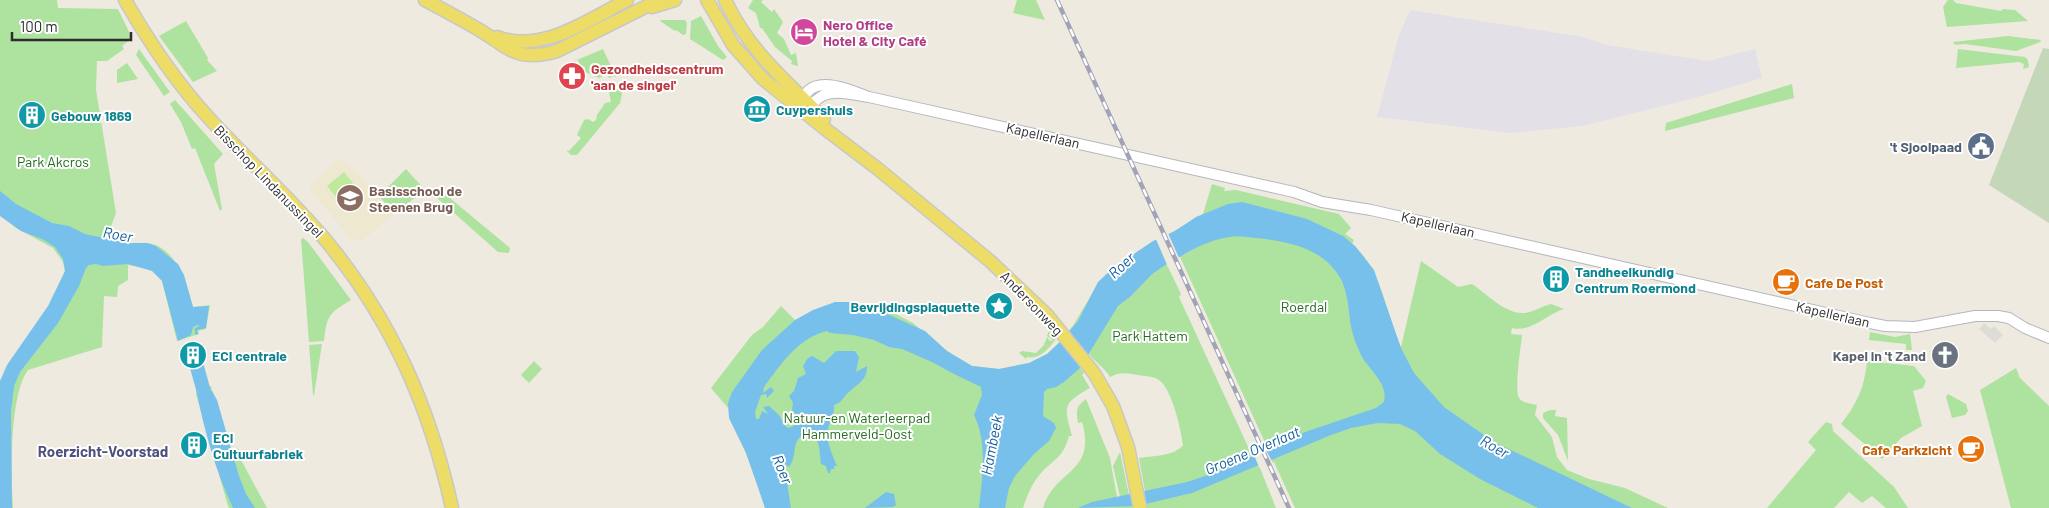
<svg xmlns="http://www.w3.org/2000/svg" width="2049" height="508" font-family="Barlow,sans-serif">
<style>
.industrial{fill:#e3e0e7}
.education{fill:#efe8d1}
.green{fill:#aee29f;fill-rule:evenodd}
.cemetery{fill:#c4d7b8}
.pitch{fill:#bfe99b}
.plaza{fill:#dedcd7}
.water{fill:#77c0ec}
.pier{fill:#eeeae0}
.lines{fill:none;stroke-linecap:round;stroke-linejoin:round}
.river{stroke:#77c0ec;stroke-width:14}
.minor-casing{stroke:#b4b5c0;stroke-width:12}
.major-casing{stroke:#c8c8c8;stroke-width:15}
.minor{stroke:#fff;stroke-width:10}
.major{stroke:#eddd66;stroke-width:12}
.rail-casing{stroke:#a3a3b7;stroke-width:4.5}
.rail{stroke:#fff;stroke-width:2.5;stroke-dasharray:8;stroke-linecap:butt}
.labels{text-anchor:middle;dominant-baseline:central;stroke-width:4;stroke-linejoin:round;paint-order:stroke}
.hotel-label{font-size:14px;font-weight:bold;fill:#b23c85;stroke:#fff;text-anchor:start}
.health-label{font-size:14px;font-weight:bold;fill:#be3a42;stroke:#fff;text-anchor:start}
.culture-label{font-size:14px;font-weight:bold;fill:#0d838f;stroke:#fff;text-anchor:start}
.street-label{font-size:14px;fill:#2d2d2d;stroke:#fff}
.service-label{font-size:14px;font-weight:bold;fill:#4e5e75;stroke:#fff;text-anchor:end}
.park-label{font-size:14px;fill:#256a1d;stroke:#fff}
.education-label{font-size:14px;font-weight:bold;fill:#785e54;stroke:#fff;text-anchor:start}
.food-label{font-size:14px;font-weight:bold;fill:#c56008;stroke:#fff;text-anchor:start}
.worship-label{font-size:14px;font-weight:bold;fill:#5b616d;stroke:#fff;text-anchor:end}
.water-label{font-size:15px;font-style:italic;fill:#115d9d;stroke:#fff}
.neighbourhood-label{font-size:15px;font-weight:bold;fill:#4e517d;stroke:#fff}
</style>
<rect width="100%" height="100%" fill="#eeeae0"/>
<polygon class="industrial" points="1410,10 1583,37 1607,45 1708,61 1755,49 1762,78 1691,99 1582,126 1510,133 1377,117 1399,35"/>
<polygon class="education" points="337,159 350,165 394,214 360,242 356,238 352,240 309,188"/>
<g class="green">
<path d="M0 0H57L58 8 118 9 132 38 122 46 124 49 107 61H97L96 90 116 213 110 229 129 235 130 241 108 239C114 241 121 243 127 244 133 245 140 242 147 243 176 246 187 284 193 307L210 305 206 329 198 331 199 334 177 341 161 277 155 270 128 265V280L118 286 117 297 104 296 102 347 28 370C9 396 11 475 13 508H0V381L52 308 65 271 63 262 53 248 16 228 0 214Z"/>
<polygon points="753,0 763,0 761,2 772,12 774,9 783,22 777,33 784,39 791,55 796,53 798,66 791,64 792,61 775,47 762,28 760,28 756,13 748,8"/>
<polygon points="1017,0 1036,0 1045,20 1013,13"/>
<polygon points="1948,0 1953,0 1956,3 2001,11 2003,9 2015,10 2028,21 1947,27 1943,7"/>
<polygon points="701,16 718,46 727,57 723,60 690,39 691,21"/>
<polygon points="661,20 685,20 687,23 686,34 683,35 676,30 675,31 660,21"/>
<polygon points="186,21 208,58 207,60 217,71 193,82 159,36"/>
<polygon points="2008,36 2041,40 2040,42 2016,51 1965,44 1955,45 1953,42"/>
<polygon points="139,49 170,92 164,96 136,55"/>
<polygon points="603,49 616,77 614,76 609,78 607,74 599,78 585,72 585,67 580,65 578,60 572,62"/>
<polygon points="1958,49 2025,57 2028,60 2029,67 2023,69 2024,64 2019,62 1956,68"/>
<polygon points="127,63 138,79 117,83 117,70"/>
<polygon points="618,81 622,94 620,103 577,155 571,155 566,150 569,151 581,138 577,135 584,120 588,119 593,122 596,120 597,115 605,103 611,102 609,92 620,87"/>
<polygon points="1792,84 1794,98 1665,131 1666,123"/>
<polygon points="175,100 223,154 214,164 222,209 220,211 195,148 192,149 181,122 170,104"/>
<polygon points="406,169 425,190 394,214 379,196"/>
<path d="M1212 184 1225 188 1224 191 1236 190 1339 214 1351 228 1345 234 1354 240 1352 244C1384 271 1384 312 1401 347L1421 261 1458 287 1472 284C1487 294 1505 314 1524 313 1534 312 1542 306 1551 304L1564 309C1547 314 1531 333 1512 328L1511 334 1522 335C1521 346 1514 391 1519 398 1522 403 1532 404 1537 405L1535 415 1552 437 1557 457 1567 470 1589 479 1625 488 1668 508H1295L1274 462 1260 468 1276 508H1043C1054 469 1097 474 1082 422L1078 423C1076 410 1076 407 1086 399L1110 458 1117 497H1120L1113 466 1120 452 1129 495 1145 491 1139 458C1152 456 1175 456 1183 445 1181 430 1172 389 1159 380 1154 376 1143 376 1137 375 1126 373 1120 372 1110 377 1104 367 1096 363 1089 354L1080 368 1084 373 1082 375 1090 388C1062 404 1064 406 1072 436H1069C1063 458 1055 458 1041 473 1032 483 1027 496 1023 508H765L758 484 728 408 711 388 752 335 763 327 781 306 795 320 849 302 888 310 913 323 947 351 972 366 999 369 1029 363 1047 354 1061 341 1074 324 1099 282 1164 237 1203 214ZM1192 248 1193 249 1180 257 1268 449 1253 455 1250 451 1179 297 1181 294 1167 265Z"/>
<polygon points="439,193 445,194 510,248 509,253 498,252 436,197"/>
<path d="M303 238 308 242 351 300C329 313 327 315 324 341L309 342 301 239Z"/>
<path d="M1049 331 1056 339C1049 348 1040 360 1027 357L1026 359 1019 353 1022 351 1036 353 1044 345 1047 337 1050 341 1053 340 1047 336Z"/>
<polygon points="1870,332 1895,337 1910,334 1912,350 1906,350 1906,344 1869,340"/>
<polygon points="322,344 314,395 313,395 309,345"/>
<polygon points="534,361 542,369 529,383 521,375"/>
<path d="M1867 361 1914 366 1926 381 1923 388 1913 391 1922 426 1901 438 1882 459 1841 424C1857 404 1865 386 1867 361Z"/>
<polygon points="2016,368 2020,378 2049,406 2049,508 2011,508 1980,390"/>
<polygon points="211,386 230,450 238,448 240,458 267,508 229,508 228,506 196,394 196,390"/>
<polygon points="1948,394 1966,404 1968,411 1965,415 1952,418 1946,397"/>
<polygon points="1550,410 1556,410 1555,416 1567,418 1568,461 1558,435 1543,418 1543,413"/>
<polygon points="1826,422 1832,424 1833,431 1894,487 1908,508 1886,508 1872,496 1862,503 1849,492 1834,508 1767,508 1816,450 1808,442"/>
</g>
<polygon class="cemetery" points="2043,48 2049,49 2049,223 1989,185"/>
<polygon class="pitch" points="344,172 353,183 336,197 327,186"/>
<polygon class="plaza" points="1984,323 1991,329 1994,326 2003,335 1995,343 1979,329"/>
<g class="water">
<polygon points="0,191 16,204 52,223 69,226 85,234 128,243 147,243 156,246 178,264 184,275 193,307 209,306 206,328 197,330 198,334 195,335 195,328 200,326 197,325 193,327 191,335 178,341 162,281 152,271 128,264 103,266 96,264 89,265 86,268 79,286 58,323 20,372 14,386 11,412 12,508 0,508 0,381 7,365 48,306 65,271 63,259 55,247 42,239 21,231 0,216"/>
<path d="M1242 202 1307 219 1343 236 1355 246 1374 270 1401 348 1414 373 1444 407 1494 442 1632 508H1538L1480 479 1440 454 1415 431 1400 424 1378 423 1351 428 1331 435 1192 493 1137 506 1078 508 1092 502 1187 482 1220 471 1305 432 1376 408 1384 402C1389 382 1366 368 1360 353 1357 346 1354 339 1352 331 1348 314 1349 291 1339 276 1321 247 1286 241 1256 238 1247 237 1238 235 1229 237 1212 240 1195 247 1180 257H1177L1152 274 1131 296 1118 306 1080 368 1064 382 1056 387 1047 389 1044 392 1043 416 1054 423 1056 428 1049 441 1034 454 1015 476 1009 488 1005 508H979C982 477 988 444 974 415L982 395 981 387 952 373 932 362 902 349 889 347 874 340 853 335 830 333 827 331C798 338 781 364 764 387L763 393 771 387 774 391 767 398 766 394 761 395 755 412 756 419H759L762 411 768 414 763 407 769 406 779 415 786 427 789 428 795 425 797 416 792 410 793 403 789 396 794 391 798 378 806 374 803 366 808 358 812 356 824 363 836 351H855L859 357 856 372 867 366C867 380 859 383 849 392 843 397 843 402 834 405 835 414 830 420 828 429 826 442 832 454 837 466H834V469H831L830 473H828L826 466 821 464C819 452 822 434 804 433 789 446 799 453 789 467L781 461 785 470 791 508H765L746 453 729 418 728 403 732 392 762 350 795 320 813 310 835 302H849L885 313 925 331 947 351 972 366 999 369 1029 363 1047 354 1061 341 1078 321 1098 282 1113 268 1153 241 1175 231 1196 217 1228 204Z"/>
<path d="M212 391 217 400 239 476 246 494 255 508H233C216 472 205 433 197 394Z"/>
<polygon points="886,492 894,494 896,505 893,507 865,508"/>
</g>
<g class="pier">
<polygon points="1167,231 1180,260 1168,267 1155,237"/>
<polygon points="1265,448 1273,463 1260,469 1253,453"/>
</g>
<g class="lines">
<polyline class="river" points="197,367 209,410"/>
<g class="minor-casing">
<path id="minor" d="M869 97C845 88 806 70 800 109 816 105 813 100 824 95 837 90 855 95 869 97L1294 192 1322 202 1371 210 1870 323 1885 326 1915 327 1975 316H1998L2009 318 2025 328 2049 338"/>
</g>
<g class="major-casing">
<g id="major">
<path d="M125 0C149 42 175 81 208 117 247 160 291 198 328 243 393 323 430 408 452 508"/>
<path d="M425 0C442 9 459 18 476 28 509 47 515 63 557 51L659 0"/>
<polyline points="707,0 733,45 763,79 824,128 878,169 990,261 1047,315 1094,373 1113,406 1128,447 1140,508"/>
<path d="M725 0C749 51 785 80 824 119"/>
<polyline points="652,7 675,0"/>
<path d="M497 37C542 54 588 20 627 0"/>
</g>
</g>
<use href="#minor" class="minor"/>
<use href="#major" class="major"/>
<g class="rail-casing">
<polyline id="rail" points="1057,0 1289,508"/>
</g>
<use href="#rail" class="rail"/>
</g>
<defs>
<g id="hotel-disc" transform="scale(1.4375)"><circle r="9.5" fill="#d1479c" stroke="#fff"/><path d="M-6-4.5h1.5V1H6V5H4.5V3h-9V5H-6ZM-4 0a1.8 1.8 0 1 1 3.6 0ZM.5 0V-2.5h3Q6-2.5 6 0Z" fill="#fff"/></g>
<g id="pharmacy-disc" transform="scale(1.4375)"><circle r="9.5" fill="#e0444e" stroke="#fff"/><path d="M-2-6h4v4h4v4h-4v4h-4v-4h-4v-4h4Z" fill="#fff"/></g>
<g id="museum-disc" transform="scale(1.4375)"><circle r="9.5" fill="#0f9aa8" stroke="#fff"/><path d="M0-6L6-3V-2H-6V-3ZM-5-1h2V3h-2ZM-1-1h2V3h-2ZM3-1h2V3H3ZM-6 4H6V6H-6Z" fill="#fff"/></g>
<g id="building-disc" transform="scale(1.4375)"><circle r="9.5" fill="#0f9aa8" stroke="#fff"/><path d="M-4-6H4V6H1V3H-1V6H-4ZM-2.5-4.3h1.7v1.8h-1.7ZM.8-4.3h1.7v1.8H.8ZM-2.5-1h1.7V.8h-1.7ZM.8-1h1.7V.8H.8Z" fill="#fff"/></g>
<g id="civic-disc" transform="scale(1.4375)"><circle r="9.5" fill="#5c6f8a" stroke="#fff"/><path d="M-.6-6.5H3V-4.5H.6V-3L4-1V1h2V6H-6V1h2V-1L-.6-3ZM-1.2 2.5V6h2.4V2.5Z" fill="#fff"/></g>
<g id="school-disc" transform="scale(1.4375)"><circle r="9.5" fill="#8d6e63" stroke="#fff"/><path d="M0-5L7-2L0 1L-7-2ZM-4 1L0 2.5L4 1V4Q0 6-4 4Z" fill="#fff"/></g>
<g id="cafe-disc" transform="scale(1.4375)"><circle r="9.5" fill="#e8710a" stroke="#fff"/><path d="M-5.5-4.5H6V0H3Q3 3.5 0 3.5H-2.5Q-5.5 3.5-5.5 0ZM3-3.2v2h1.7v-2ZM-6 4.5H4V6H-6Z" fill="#fff"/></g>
<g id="sight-disc" transform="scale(1.4375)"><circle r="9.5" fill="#0f9aa8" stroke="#fff"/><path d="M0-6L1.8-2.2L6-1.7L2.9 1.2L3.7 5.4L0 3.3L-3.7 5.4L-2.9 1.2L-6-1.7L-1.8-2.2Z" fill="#fff"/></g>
<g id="church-disc" transform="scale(1.4375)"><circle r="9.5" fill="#6b7280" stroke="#fff"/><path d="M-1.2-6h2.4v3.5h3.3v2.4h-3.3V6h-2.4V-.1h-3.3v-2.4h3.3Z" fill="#fff"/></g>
</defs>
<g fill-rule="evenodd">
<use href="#hotel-disc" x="804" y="32"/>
<use href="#pharmacy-disc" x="572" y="76"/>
<use href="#museum-disc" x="757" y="109"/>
<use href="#building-disc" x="32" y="115"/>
<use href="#civic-disc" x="1981" y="146"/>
<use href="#school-disc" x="350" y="198"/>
<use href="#building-disc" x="1556" y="279"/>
<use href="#cafe-disc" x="1786" y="282"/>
<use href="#sight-disc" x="999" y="306"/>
<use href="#building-disc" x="193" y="355"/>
<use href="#church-disc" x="1945" y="355"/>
<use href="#building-disc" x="194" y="445"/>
<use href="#cafe-disc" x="1971" y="449"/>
</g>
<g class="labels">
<g class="hotel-label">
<text x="823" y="24">Nero Office<tspan x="823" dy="16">Hotel &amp; City Café</tspan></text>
</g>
<g class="health-label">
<text x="591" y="68">Gezondheidscentrum<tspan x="591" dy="16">'aan de singel'</tspan></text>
</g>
<g class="culture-label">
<text x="776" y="109">Cuypershuis</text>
<text x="51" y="115">Gebouw 1869</text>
<text x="1575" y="271">Tandheelkundig<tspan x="1575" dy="16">Centrum Roermond</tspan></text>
<text x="980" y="306" text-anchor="end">Bevrijdingsplaquette</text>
<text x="212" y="355">ECI centrale</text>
<text x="213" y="437">ECI<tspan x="213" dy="16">Cultuurfabriek</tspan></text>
</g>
<g class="street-label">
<text transform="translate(1043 135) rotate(13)">Kapellerlaan</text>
<text transform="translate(269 181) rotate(46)">Bisschop Lindanussingel</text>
<text transform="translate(1438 224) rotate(13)">Kapellerlaan</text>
<text transform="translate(1032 303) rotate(46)">Andersonweg</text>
<text transform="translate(1833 314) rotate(13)">Kapellerlaan</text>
</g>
<g class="service-label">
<text x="1962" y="146">'t Sjoolpaad</text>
</g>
<g class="park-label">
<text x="53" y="161">Park Akcros</text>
<text x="1304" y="306">Roerdal</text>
<text x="1150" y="335">Park Hattem</text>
<text x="857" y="417">Natuur-en Waterleerpad<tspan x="857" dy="16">Hammerveld-Oost</tspan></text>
</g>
<g class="education-label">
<text x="369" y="190">Basisschool de<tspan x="369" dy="16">Steenen Brug</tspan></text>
</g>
<g class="food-label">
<text x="1805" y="282">Cafe De Post</text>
<text x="1952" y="449" text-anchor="end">Cafe Parkzicht</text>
</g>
<g class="worship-label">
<text x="1926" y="355">Kapel in 't Zand</text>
</g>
<g class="water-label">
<text transform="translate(118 234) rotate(10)">Roer</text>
<text transform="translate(1121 265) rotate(-43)">Roer</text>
<text transform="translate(991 445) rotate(-79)">Hambeek</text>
<text transform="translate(1495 446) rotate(30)">Roer</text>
<text transform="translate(1252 450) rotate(-23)">Groene Overlaat</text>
<text transform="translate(783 469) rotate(68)">Roer</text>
</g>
<g class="neighbourhood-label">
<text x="103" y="451">Roerzicht-Voorstad</text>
</g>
</g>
<path d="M12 32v8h119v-8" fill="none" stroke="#2d2d2d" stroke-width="2.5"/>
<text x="20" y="32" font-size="15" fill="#2d2d2d" stroke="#ffffff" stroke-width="4" paint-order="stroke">100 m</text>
</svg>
